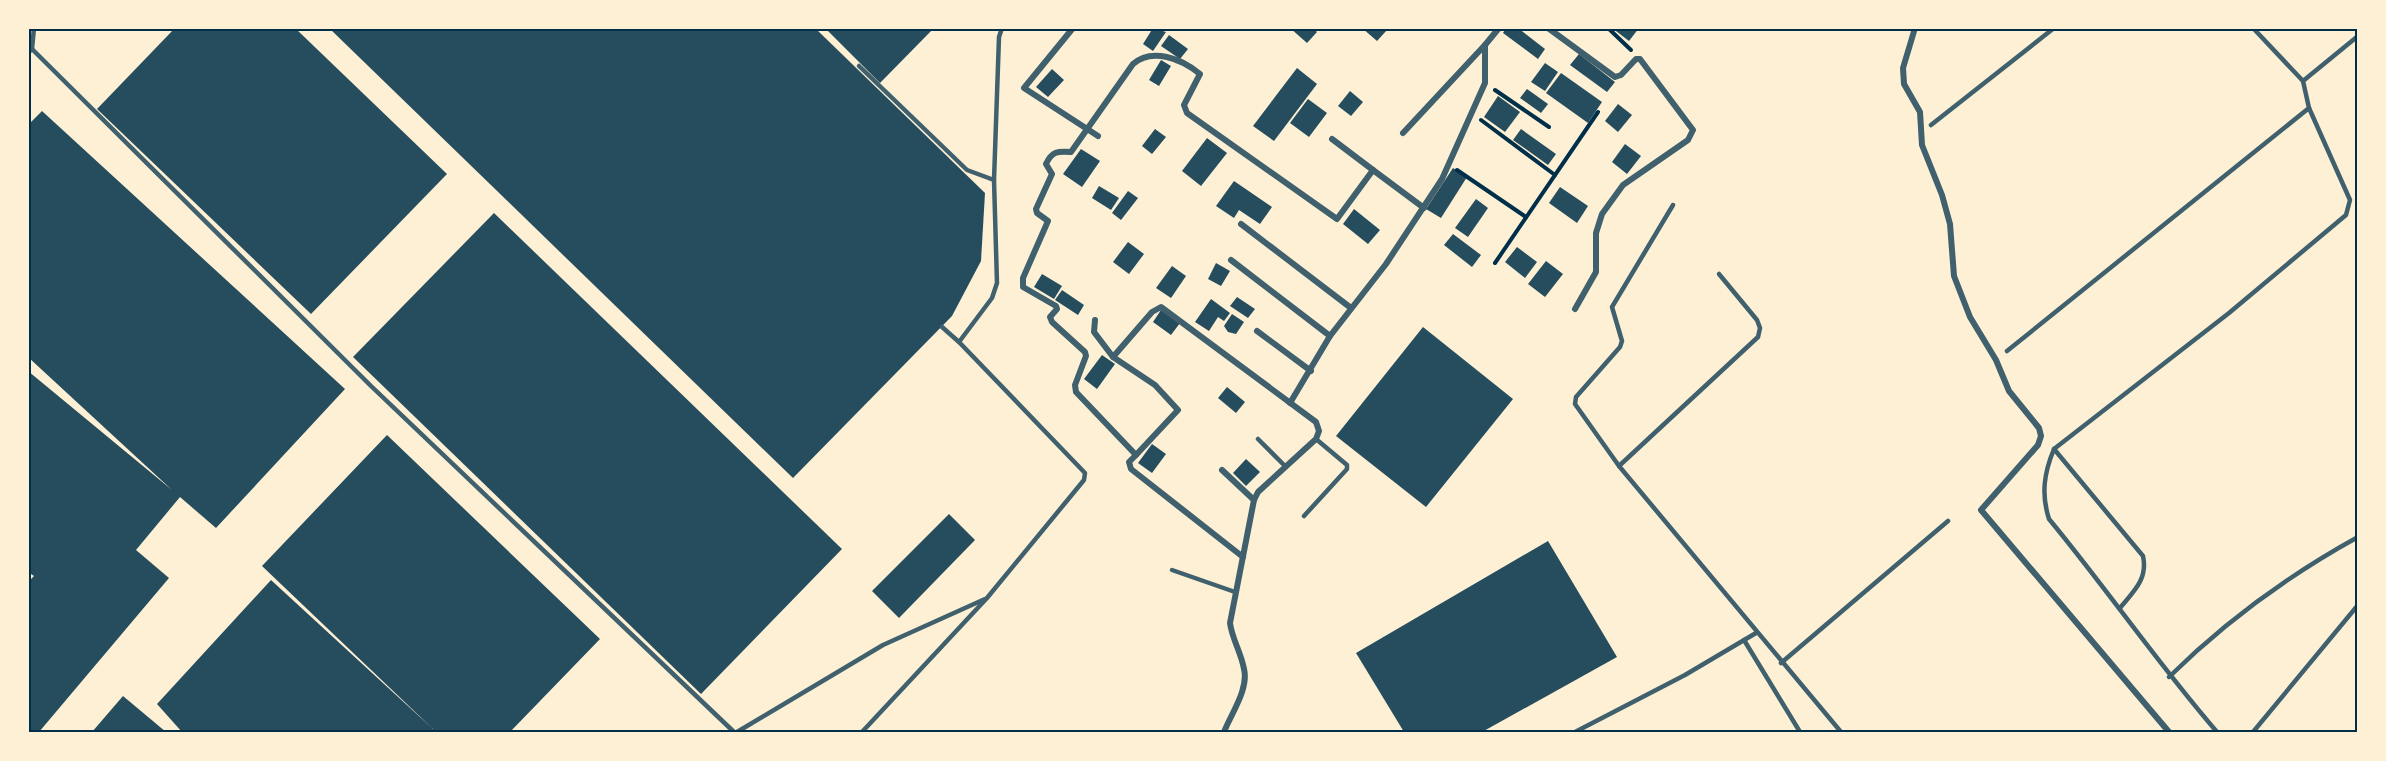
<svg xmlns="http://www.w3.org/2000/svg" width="2386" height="761" font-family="Lato,sans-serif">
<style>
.building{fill:#264d5e}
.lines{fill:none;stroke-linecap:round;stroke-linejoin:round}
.path{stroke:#003049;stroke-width:4}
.service{stroke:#3f606c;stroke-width:4.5}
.minor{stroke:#3f606c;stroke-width:6}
.neatline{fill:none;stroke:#003049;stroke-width:2}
</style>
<rect width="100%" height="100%" fill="#fdf0d5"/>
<g class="building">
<polygon points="175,28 295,28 447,174 311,314 97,109"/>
<polygon points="329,28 815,28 985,193 981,261 952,316 793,478"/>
<polygon points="825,28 934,28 880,83"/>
<polygon points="1153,28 1166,32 1153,51 1143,44"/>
<polygon points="1290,28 1313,28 1317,32 1307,43"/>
<polygon points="1362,28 1385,28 1387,30 1377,41"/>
<polygon points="1506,28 1518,28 1545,49 1538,59 1503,33"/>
<polygon points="1612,28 1639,28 1629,41"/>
<polygon points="1169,35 1188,49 1180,59 1161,46"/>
<polygon points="1579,54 1615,82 1607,92 1570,65"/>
<polygon points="1161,60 1171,66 1159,86 1149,80"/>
<polygon points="1545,63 1558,72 1545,91 1531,82"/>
<polygon points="1297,68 1317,84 1274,141 1253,126"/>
<polygon points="1052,69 1064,80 1048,97 1036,87"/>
<polygon points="1561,73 1602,102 1588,123 1546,93"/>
<polygon points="1527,89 1548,104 1541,113 1520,98"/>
<polygon points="1350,91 1363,102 1351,116 1338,106"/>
<polygon points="1498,96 1520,112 1505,132 1484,117"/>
<polygon points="1308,99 1327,113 1309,137 1290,123"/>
<polygon points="1618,104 1632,115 1618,132 1605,121"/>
<polygon points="42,111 345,389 216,528 180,497 136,550 169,578 39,732 28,732 28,582 34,576 28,572 28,371 172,490 28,357 28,125"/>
<polygon points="1155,129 1166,137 1152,154 1142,146"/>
<polygon points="1521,129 1556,154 1548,165 1513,140"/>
<polygon points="1207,138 1227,153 1201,186 1182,171"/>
<polygon points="1625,144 1641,156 1627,174 1612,162"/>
<polygon points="1081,149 1100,161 1082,187 1063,174"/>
<polygon points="1453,168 1467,177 1441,218 1426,209"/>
<polygon points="1234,181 1272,207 1260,224 1239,210 1234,218 1216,206"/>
<polygon points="1099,186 1119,198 1111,210 1092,198"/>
<polygon points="1560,187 1588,206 1577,223 1549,203"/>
<polygon points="1128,191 1138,198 1121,220 1112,213"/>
<polygon points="1476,199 1488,208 1468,237 1455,228"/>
<polygon points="1354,209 1380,230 1368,244 1343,224"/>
<polygon points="494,213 842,549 701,694 353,357"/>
<polygon points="1453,234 1481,255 1472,267 1444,245"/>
<polygon points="1128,242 1144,254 1129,274 1113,262"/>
<polygon points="1517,247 1537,262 1525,278 1505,262"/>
<polygon points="1546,261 1563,274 1545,297 1528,284"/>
<polygon points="1216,263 1230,271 1221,286 1208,279"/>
<polygon points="1172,266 1186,276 1171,298 1156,288"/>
<polygon points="1042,274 1062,286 1054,299 1034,287"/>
<polygon points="1062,290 1084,305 1078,315 1055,300"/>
<polygon points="1237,297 1255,309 1248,318 1230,306"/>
<polygon points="1211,299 1230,313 1224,321 1218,317 1209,331 1195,322"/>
<polygon points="1161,310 1180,323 1171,335 1153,322"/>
<polygon points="1232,314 1244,322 1236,334 1228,332 1224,326"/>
<polygon points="1423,327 1513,399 1426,507 1336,436"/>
<polygon points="1102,355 1115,364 1097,389 1084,379"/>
<polygon points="1227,387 1245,402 1236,413 1218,398"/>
<polygon points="387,435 600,639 510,732 182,732 157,704 271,580 433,729 262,566"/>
<polygon points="1152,444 1166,454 1152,473 1138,463"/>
<polygon points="1246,459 1260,472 1246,486 1233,473"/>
<polygon points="949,514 975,540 899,618 872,591"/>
<polygon points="1548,541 1617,657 1482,732 1404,732 1356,653"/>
<polygon points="123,696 166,732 92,732"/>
</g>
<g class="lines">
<g class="path">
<polyline points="1608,28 1631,50"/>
<polyline points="1495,90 1549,127"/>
<polyline points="1481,120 1555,175"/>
<polyline points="1457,170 1526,217"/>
<polyline points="1495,263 1598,112"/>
</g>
<g class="service">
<polyline points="2253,28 2303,81 2358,36"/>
<polyline points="32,49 371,386 734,732"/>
<polyline points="28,53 32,49 34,28"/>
<polyline points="859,66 967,170 994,180"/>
<polyline points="1931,125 2054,28"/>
<polyline points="1673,205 1612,307 1622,341 1620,347 1576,397 1575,404 1619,466 1841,732"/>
<polyline points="942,327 959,342"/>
<polyline points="2007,351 2309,108"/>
<polyline points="1258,439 1286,467"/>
<path d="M2054 449 2143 556C2148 579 2134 591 2120 608"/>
<polyline points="1619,466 1758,337 1760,328 1757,320 1719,274"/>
<polyline points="1304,516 1347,469 1347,465 1316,439"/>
<polyline points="1172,570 1235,592"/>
<polyline points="1744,640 1800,732"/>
<polyline points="1781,663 1948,521"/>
<path d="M2169 677C2225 622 2289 575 2358 537"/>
<polyline points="737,732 883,645 985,599"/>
<polyline points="862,732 987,598 1084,480 1085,473 959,342 992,298 997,283 994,180 999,37 1002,28"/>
<polyline points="1575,732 1685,675 1756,633"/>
<path d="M2217 732C2158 664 2107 589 2049 519 2041 494 2044 473 2054 449L2229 313 2346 215 2350 200 2309 108 2303 81"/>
<polyline points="2253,732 2358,605"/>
</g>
<g class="minor">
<polyline points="1073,28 1024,88 1098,136"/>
<polyline points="1548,28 1615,77 1621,75 1636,59 1640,59 1693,130 1688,140 1623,185 1602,214 1596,233 1596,272 1575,309"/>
<polyline points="1915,28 1903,68 1904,84 1920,112 1922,145 1942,195 1950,224 1954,276 1970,317 1996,360 2009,391 2039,428 2041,436 2038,445 1981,510 2169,732"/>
<polyline points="1403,133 1484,46"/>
<polyline points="1332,139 1373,170"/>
<polyline points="1241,224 1351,308"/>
<polyline points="1231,260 1330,336"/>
<polyline points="1095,320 1094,332 1113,357 1155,385 1178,410 1136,455"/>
<polyline points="1257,331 1311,371"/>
<path d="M1113 357 1152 312 1161 307 1316 422 1319 431 1316 439 1258 492 1254 500 1230 623C1232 639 1241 652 1244 669 1249 689 1231 714 1224 732"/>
<polyline points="1290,403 1330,336 1386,264 1442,179 1485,83 1485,45 1499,28"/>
<polyline points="1222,470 1254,500"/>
<path d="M1243 557 1131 469 1129 462 1136 455 1076 392 1075 385 1086 356 1085 352 1052 322 1050 317 1057 309 1056 306 1023 287V278L1048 221 1037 213 1036 209 1052 174 1046 164C1052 151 1058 151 1071 152L1133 64C1152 47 1182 59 1200 74L1184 105 1187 113 1337 219 1373 170 1424 208"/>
</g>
</g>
<rect width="2386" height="761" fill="none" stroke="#fdf0d5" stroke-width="60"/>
<rect x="30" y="30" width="2326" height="701" class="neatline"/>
</svg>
